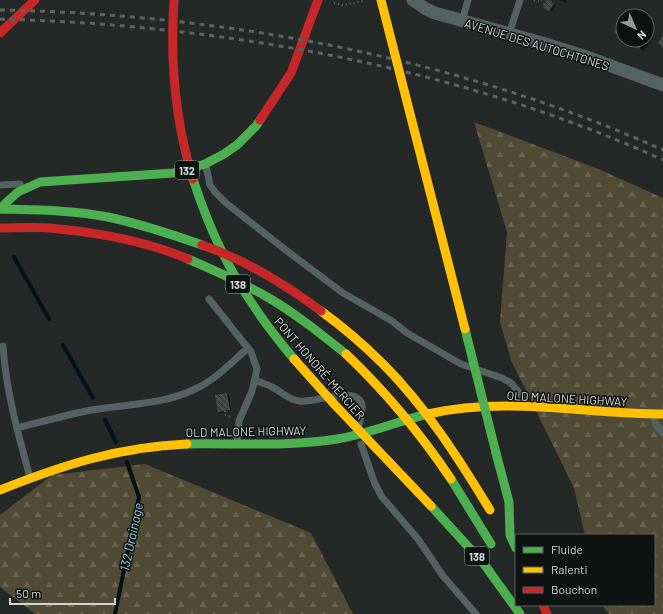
<svg xmlns="http://www.w3.org/2000/svg" width="663" height="614" font-family="Barlow,sans-serif">
<style>
.forest{fill:url(#forest-firs)}
.shadow{fill:#0007}
.lines{fill:none;stroke-linecap:round;stroke-linejoin:round}
.stream{stroke:#031219;stroke-width:4}
.building{fill:url(#building-back-hatch)}
.path{stroke:#5a6462;stroke-width:2.5;stroke-dasharray:1 3;stroke-linecap:butt}
.lane{stroke:#556262;stroke-width:7}
.street{stroke:#556262;stroke-width:13}
.fast{stroke:#4caf50;stroke-width:9}
.slow{stroke:#ffc107;stroke-width:9}
.jam{stroke:#c62828;stroke-width:9}
.rail{stroke:#5b6462;stroke-width:3;stroke-dasharray:5 5;stroke-linecap:butt}
.fast-bridge{stroke:#4caf50;stroke-width:9}
.slow-bridge{stroke:#ffc107;stroke-width:9}
.jam-bridge{stroke:#c62828;stroke-width:9}
.labels{text-anchor:middle;dominant-baseline:central;stroke-width:3;stroke-linejoin:round;paint-order:stroke}
.shield{fill:#0e1210;stroke:#969c98;stroke-width:1}
.shield-label{font-size:11px;font-weight:bold;fill:#d1d7d3}
.street-label{font-size:12px;fill:#d1d7d3;stroke:#0e1210}
.water-label{font-size:13px;font-style:italic;fill:#8fcee9;stroke:#0e1210}
</style>
<defs>
<pattern id="forest-firs" width="22" height="20" patternUnits="userSpaceOnUse"><rect width="22" height="20" fill="#514b35"/><path d="M5 1l3.5 6h-7zM16 11l3.5 6h-7z" fill="#696451"/></pattern>
<pattern id="building-back-hatch" width="6" height="6" patternUnits="userSpaceOnUse"><rect width="6" height="6" fill="#404240"/><path d="M-1 5l2 2M0 0l6 6M5-1l2 2" fill="none" stroke="#5b5d5b"/></pattern>
</defs>
<rect width="100%" height="100%" fill="#242826"/>
<g class="forest">
<polygon points="474,122 596,168 663,198 663,614 609,614 602,605 654,605 654,535 585,535 574,488 511,360 500,322 507,232"/>
<polygon points="145,464 311,533 353,614 35,614 0,587 0,515 52,475"/>
</g>
<g class="shadow">
<polygon points="559,0 567,0 566,3"/>
<polygon points="553,3 556,6 552,12 544,7"/>
<polygon points="647,32 654,36 644,51 628,40 647,40"/>
<polygon points="227,394 229,395 231,411 221,413 218,412"/>
</g>
<g class="lines">
<g class="stream">
<polyline points="14,257 49,319"/>
<polyline points="63,345 93,398"/>
<polyline points="105,420 116,442"/>
<polyline points="115,614 139,497 127,462"/>
</g>
</g>
<g class="building">
<polygon points="547,0 550,0 554,3 554,4 549,11 543,8 543,4"/>
<polygon points="623,18 623,38 614,32"/>
<polygon points="663,35 663,47 658,43"/>
<polygon points="626,40 645,40 639,49"/>
<polygon points="227,393 230,410 218,412 215,395"/>
</g>
<g class="lines">
<g class="path">
<polyline points="534,0 540,2 541,0"/>
<polyline points="334,3 343,5 364,1"/>
<polyline points="225,411 225,415 231,417"/>
</g>
<g class="lane">
<polyline points="462,21 468,0"/>
<polyline points="509,34 520,0"/>
<polyline points="206,166 210,185 215,192 226,203 287,251 343,293 392,321 407,333 461,364 502,378 511,383 522,396 525,405"/>
<polyline points="0,185 20,184"/>
<polyline points="209,299 251,352 257,369 252,391 239,421 237,444"/>
<path d="M3 346C6 391 18 434 30 477"/>
<path d="M255 380C261 383 267 384 272 387 282 392 289 400 299 401 314 404 357 384 362 405 363 412 360 419 359 426"/>
<polyline points="653,416 656,425 663,433"/>
<path d="M17 428C41 422 66 415 91 410 126 404 163 405 195 389 215 380 232 362 248 348"/>
<polyline points="361,444 375,484 382,497 418,539 443,576 476,614"/>
</g>
<polyline class="street" points="413,0 426,9 435,13 542,43 584,56 663,85"/>
<g class="fast">
<polyline points="0,209 9,200 18,192 40,182 173,173 205,164 224,154 237,145 256,126 260,120"/>
<path d="M188 259C216 271 243 283 269 298 296 314 321 334 346 354"/>
<path d="M187 444C237 443 287 447 337 439 368 434 398 421 428 414"/>
<polyline points="496,453 509,502 510,535 516,548"/>
<polyline points="431,506 484,564 520,614"/>
</g>
<g class="slow">
<path d="M428 414C506 396 585 414 663 414"/>
<path d="M0 490C63 465 118 447 187 444"/>
</g>
<g class="jam">
<polyline points="0,33 35,0"/>
<polyline points="260,120 291,73 318,0"/>
<path d="M0 228C16 228 33 227 49 228 95 232 146 241 188 259"/>
<polyline points="543,605 547,614"/>
</g>
<g class="rail">
<path d="M0 10C224 14 458 58 663 150"/>
<path d="M0 19C223 25 459 67 663 160"/>
</g>
<g class="fast-bridge">
<path d="M193 179C216 251 246 302 294 359"/>
<path d="M0 209C36 210 72 210 108 217 140 224 171 234 202 245"/>
<polyline points="465,329 496,453"/>
<polyline points="451,479 491,544"/>
</g>
<g class="slow-bridge">
<polyline points="381,0 465,329"/>
<path d="M321 311C343 327 364 345 383 364 426 407 459 459 490 510"/>
<path d="M346 354C386 392 420 433 451 479"/>
<polyline points="294,359 335,405 431,506"/>
</g>
<g class="jam-bridge">
<path d="M174 0C170 61 175 121 193 179"/>
<path d="M202 245C243 259 286 285 321 311"/>
</g>
</g>
<g class="labels">
<g class="shield">
<rect x="175" y="161" width="24" height="18" rx="3"/>
<rect x="226" y="275" width="24" height="18" rx="3"/>
<rect x="465" y="547" width="24" height="18" rx="3"/>
</g>
<g class="shield-label">
<text x="187" y="170">132</text>
<text x="238" y="284">138</text>
<text x="477" y="556">138</text>
</g>
<g class="street-label">
<text transform="translate(537 44) rotate(17)">AVENUE DES AUTOCHTONES</text>
<text transform="translate(320 368) rotate(49)">PONT HONORÉ-MERCIER</text>
<text transform="translate(567 398) rotate(3)">OLD MALONE HIGHWAY</text>
<text transform="translate(246 431) rotate(-1)">OLD MALONE HIGHWAY</text>
</g>
<g class="water-label">
<text transform="translate(131 537) rotate(-78)">132 Drainage</text>
</g>
</g>
<rect x="515" y="534" width="140" height="72" fill="#0e1210" stroke="#5c615e"/>
<rect x="523" y="547" width="20" height="6" fill="#4caf50" stroke="#5c615e"/>
<text x="551" y="554" font-size="12" fill="#d1d7d3">Fluide</text>
<rect x="523" y="567" width="20" height="6" fill="#ffc107" stroke="#5c615e"/>
<text x="551" y="574" font-size="12" fill="#d1d7d3">Ralenti</text>
<rect x="523" y="587" width="20" height="6" fill="#c62828" stroke="#5c615e"/>
<text x="551" y="594" font-size="12" fill="#d1d7d3">Bouchon</text>
<g transform="translate(635 28) rotate(136)"><circle r="19" fill="#0e1210" stroke="#5c615e"/>
<path d="M0-3L7 15L0 10L-7 15Z" fill="#949a96"/>
<text y="-6" font-size="11" font-weight="bold" text-anchor="middle" fill="#d1d7d3">N</text>
</g>
<path d="M10 598v6h105v-6" fill="none" stroke="#d1d7d3" stroke-width="2"/>
<text x="16" y="598" font-size="12" fill="#d1d7d3" stroke="#0e1210" stroke-width="3" paint-order="stroke">50 m</text>
</svg>
